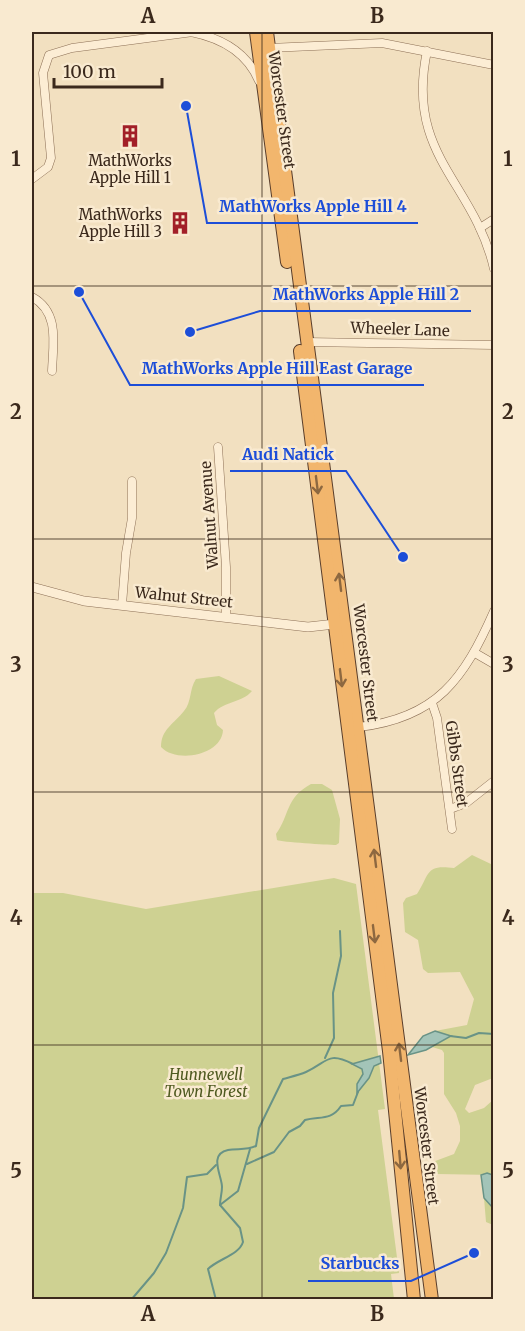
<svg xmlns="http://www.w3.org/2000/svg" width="525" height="1331" font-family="Merriweather,serif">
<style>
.green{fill:#ced192}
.water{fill:#a3c4b8;stroke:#699386;stroke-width:1.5}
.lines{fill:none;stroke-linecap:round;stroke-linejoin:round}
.stream{stroke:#699386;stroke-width:2}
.minor-casing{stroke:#8d7056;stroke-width:9}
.tertiary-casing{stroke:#8d7056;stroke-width:10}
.trunk-casing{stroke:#5a3e2b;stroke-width:14}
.minor{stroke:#fcedd4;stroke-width:8}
.tertiary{stroke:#fcedd4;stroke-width:9}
.trunk{stroke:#f2b66d;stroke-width:12}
.oneway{stroke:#8d6840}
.grid{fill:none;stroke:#3b291c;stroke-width:1.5;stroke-opacity:0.55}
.labels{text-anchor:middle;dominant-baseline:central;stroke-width:5;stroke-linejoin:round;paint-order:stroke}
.street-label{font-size:15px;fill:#3b291c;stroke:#f9ead0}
.poi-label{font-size:15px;fill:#3b291c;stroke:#f9ead0}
.park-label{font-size:15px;font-style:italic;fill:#4f5a20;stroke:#f9ead0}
.leader{fill:none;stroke:#1d4ed8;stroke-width:2}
.callout-dot{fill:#1d4ed8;stroke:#f9ead0;stroke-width:2}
.callout-label{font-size:16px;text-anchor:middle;font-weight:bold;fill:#1d4ed8;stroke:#f9ead0;stroke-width:5;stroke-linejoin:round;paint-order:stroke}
.neatline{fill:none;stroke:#3b291c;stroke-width:2}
.grid-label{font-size:20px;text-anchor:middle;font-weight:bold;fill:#3b291c}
</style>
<rect width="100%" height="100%" fill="#f2e0c0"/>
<g class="green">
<path d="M219 676 252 691C242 703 224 701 214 713L217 725 223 730C222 755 177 764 161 747 161 729 174 724 184 711 192 702 189 689 196 679Z"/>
<path d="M311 784H322L332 790 340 819 339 843 336 845C328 845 281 842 277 840L276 834C290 815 285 798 311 784Z"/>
<path d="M472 855 493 865V1078L475 1085 465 1109 469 1113 484 1108 493 1100V1175L437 1174 429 1171 428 1167 430 1163 454 1154 460 1141V1126L456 1113 444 1094V1053L442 1050 432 1047 440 1040 450 1036 435 1031 467 1025 474 999 460 972 428 973 423 969 418 940 405 932 403 903 406 898 417 894C430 874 425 864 454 868Z"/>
<polygon points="334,878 356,884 385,1109 378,1110 399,1273 391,1274 394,1299 32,1300 32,893 63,893 146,909"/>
<polygon points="484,1198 493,1208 493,1225 486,1222"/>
</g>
<g class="water">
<polygon points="435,1031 451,1036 426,1050 408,1055 423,1036"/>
<polygon points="380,1056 381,1063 374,1066 369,1078 357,1093 357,1084 363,1074 362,1069 352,1064"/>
<polygon points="487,1173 493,1175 493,1208 484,1198 481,1175"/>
</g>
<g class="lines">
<g class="stream">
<polyline points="450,1036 466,1038 479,1033 494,1034"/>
<polyline points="325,1058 334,1038 333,993 341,956 340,931"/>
<path d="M247 1164 274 1152 289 1132 300 1126 305 1120C320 1116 331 1121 341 1106L353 1105 358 1092"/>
<polyline points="220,1205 238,1191 250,1149"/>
<polyline points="131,1300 154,1273 166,1253 183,1208 187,1177 207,1174 216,1165"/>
<path d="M216 1300 208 1269C218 1259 239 1255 243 1242L240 1228 220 1205C220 1199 222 1193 222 1187 222 1176 208 1154 228 1150 237 1148 246 1151 256 1146L259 1128 283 1079C290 1077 299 1075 306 1072 328 1062 327 1051 353 1064"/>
</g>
<g class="minor-casing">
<g id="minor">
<path d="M191 32C221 38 247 52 259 81"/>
<polyline points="269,48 382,43 494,65"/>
<path d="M427 51C405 156 474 181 494 269"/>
<polyline points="32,179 48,167 51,158 43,73 49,55 72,48 193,32"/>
<polyline points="480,228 494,219"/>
<path d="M32 297C60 312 53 344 52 371"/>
<polyline points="306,342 494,345"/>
<polyline points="218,447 226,567 226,617"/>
<polyline points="122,605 126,553 132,518 132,481"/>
<polyline points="475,653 494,664"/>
<polyline points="432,703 437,718 452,829"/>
<path d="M359 727C437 718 464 679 494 611"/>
<polyline points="450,809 466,803 494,781"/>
</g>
</g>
<g class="tertiary-casing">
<polyline id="tertiary" points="32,587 84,601 308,627 335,624"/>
</g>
<g class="trunk-casing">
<g id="trunk">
<polyline points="256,32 287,262"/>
<polyline points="267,32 432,1300"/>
<polyline points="300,351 389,1051 414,1300"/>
</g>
</g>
<use href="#minor" class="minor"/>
<use href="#tertiary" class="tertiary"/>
<use href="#trunk" class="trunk"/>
</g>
<defs><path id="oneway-shaft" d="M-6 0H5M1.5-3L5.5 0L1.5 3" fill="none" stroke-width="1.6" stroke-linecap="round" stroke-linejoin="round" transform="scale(1.5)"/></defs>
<g class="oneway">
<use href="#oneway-shaft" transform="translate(317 485) rotate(83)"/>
<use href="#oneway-shaft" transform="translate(340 582) rotate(-97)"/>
<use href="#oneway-shaft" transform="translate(341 678) rotate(83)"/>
<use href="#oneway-shaft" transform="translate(375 858) rotate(-97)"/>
<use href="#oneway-shaft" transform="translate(374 934) rotate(83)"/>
<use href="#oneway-shaft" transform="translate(400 1052) rotate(-97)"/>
<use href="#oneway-shaft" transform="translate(400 1160) rotate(85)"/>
</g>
<path class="grid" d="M262 32V1300M32 286H494M32 539H494M32 792H494M32 1045H494"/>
<defs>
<g id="building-bare" transform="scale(1.8)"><path d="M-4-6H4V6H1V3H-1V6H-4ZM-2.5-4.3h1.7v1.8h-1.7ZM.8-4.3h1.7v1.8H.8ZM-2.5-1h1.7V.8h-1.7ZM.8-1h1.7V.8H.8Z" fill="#a22029" stroke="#f9ead0" stroke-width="2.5" paint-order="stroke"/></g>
</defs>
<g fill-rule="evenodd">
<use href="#building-bare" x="130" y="136"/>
<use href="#building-bare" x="180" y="223"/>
</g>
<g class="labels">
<g class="street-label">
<text transform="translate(282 110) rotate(82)">Worcester Street</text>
<text transform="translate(400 329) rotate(2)">Wheeler Lane</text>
<text transform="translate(209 515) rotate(-94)">Walnut Avenue</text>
<text transform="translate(184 597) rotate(6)">Walnut Street</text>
<text transform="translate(366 663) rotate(83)">Worcester Street</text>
<text transform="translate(457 764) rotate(82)">Gibbs Street</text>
<text transform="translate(427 1146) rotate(83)">Worcester Street</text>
</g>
<g class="poi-label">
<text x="130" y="160">MathWorks<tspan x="130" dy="17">Apple Hill 1</tspan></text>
<text x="162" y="214" text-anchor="end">MathWorks<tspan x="162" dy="17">Apple Hill 3</tspan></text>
</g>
<g class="park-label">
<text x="206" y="1074">Hunnewell<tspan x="206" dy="17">Town Forest</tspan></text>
</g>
</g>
<path class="leader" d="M186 106L207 223H418M190 332L260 311H471M79 292L130 385H424M403 557L346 471H230M474 1253L411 1281H308"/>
<g class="callout-dot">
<circle cx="186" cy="106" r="6"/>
<circle cx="190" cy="332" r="6"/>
<circle cx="79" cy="292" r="6"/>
<circle cx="403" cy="557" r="6"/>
<circle cx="474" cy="1253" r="6"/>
</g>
<g class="callout-label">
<text x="313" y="212">MathWorks Apple Hill 4</text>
<text x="366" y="300">MathWorks Apple Hill 2</text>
<text x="277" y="374">MathWorks Apple Hill East Garage</text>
<text x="288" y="460">Audi Natick</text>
<text x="360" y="1269">Starbucks</text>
</g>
<rect width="525" height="1331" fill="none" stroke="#f9ead0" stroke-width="66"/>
<path d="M54 78v9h108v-9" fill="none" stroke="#3b291c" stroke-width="3"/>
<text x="63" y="78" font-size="18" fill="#3b291c" stroke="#f9ead0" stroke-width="4.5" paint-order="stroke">100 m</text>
<rect x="33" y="33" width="459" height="1265" class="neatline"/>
<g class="grid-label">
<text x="148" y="23">A</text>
<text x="377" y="23">B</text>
<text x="16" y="166">1</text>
<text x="508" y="166">1</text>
<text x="16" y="419">2</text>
<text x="508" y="419">2</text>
<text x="16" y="672">3</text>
<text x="508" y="672">3</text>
<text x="16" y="925">4</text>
<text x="508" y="925">4</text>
<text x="16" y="1178">5</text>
<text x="508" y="1178">5</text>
<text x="148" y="1321">A</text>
<text x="377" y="1321">B</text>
</g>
</svg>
